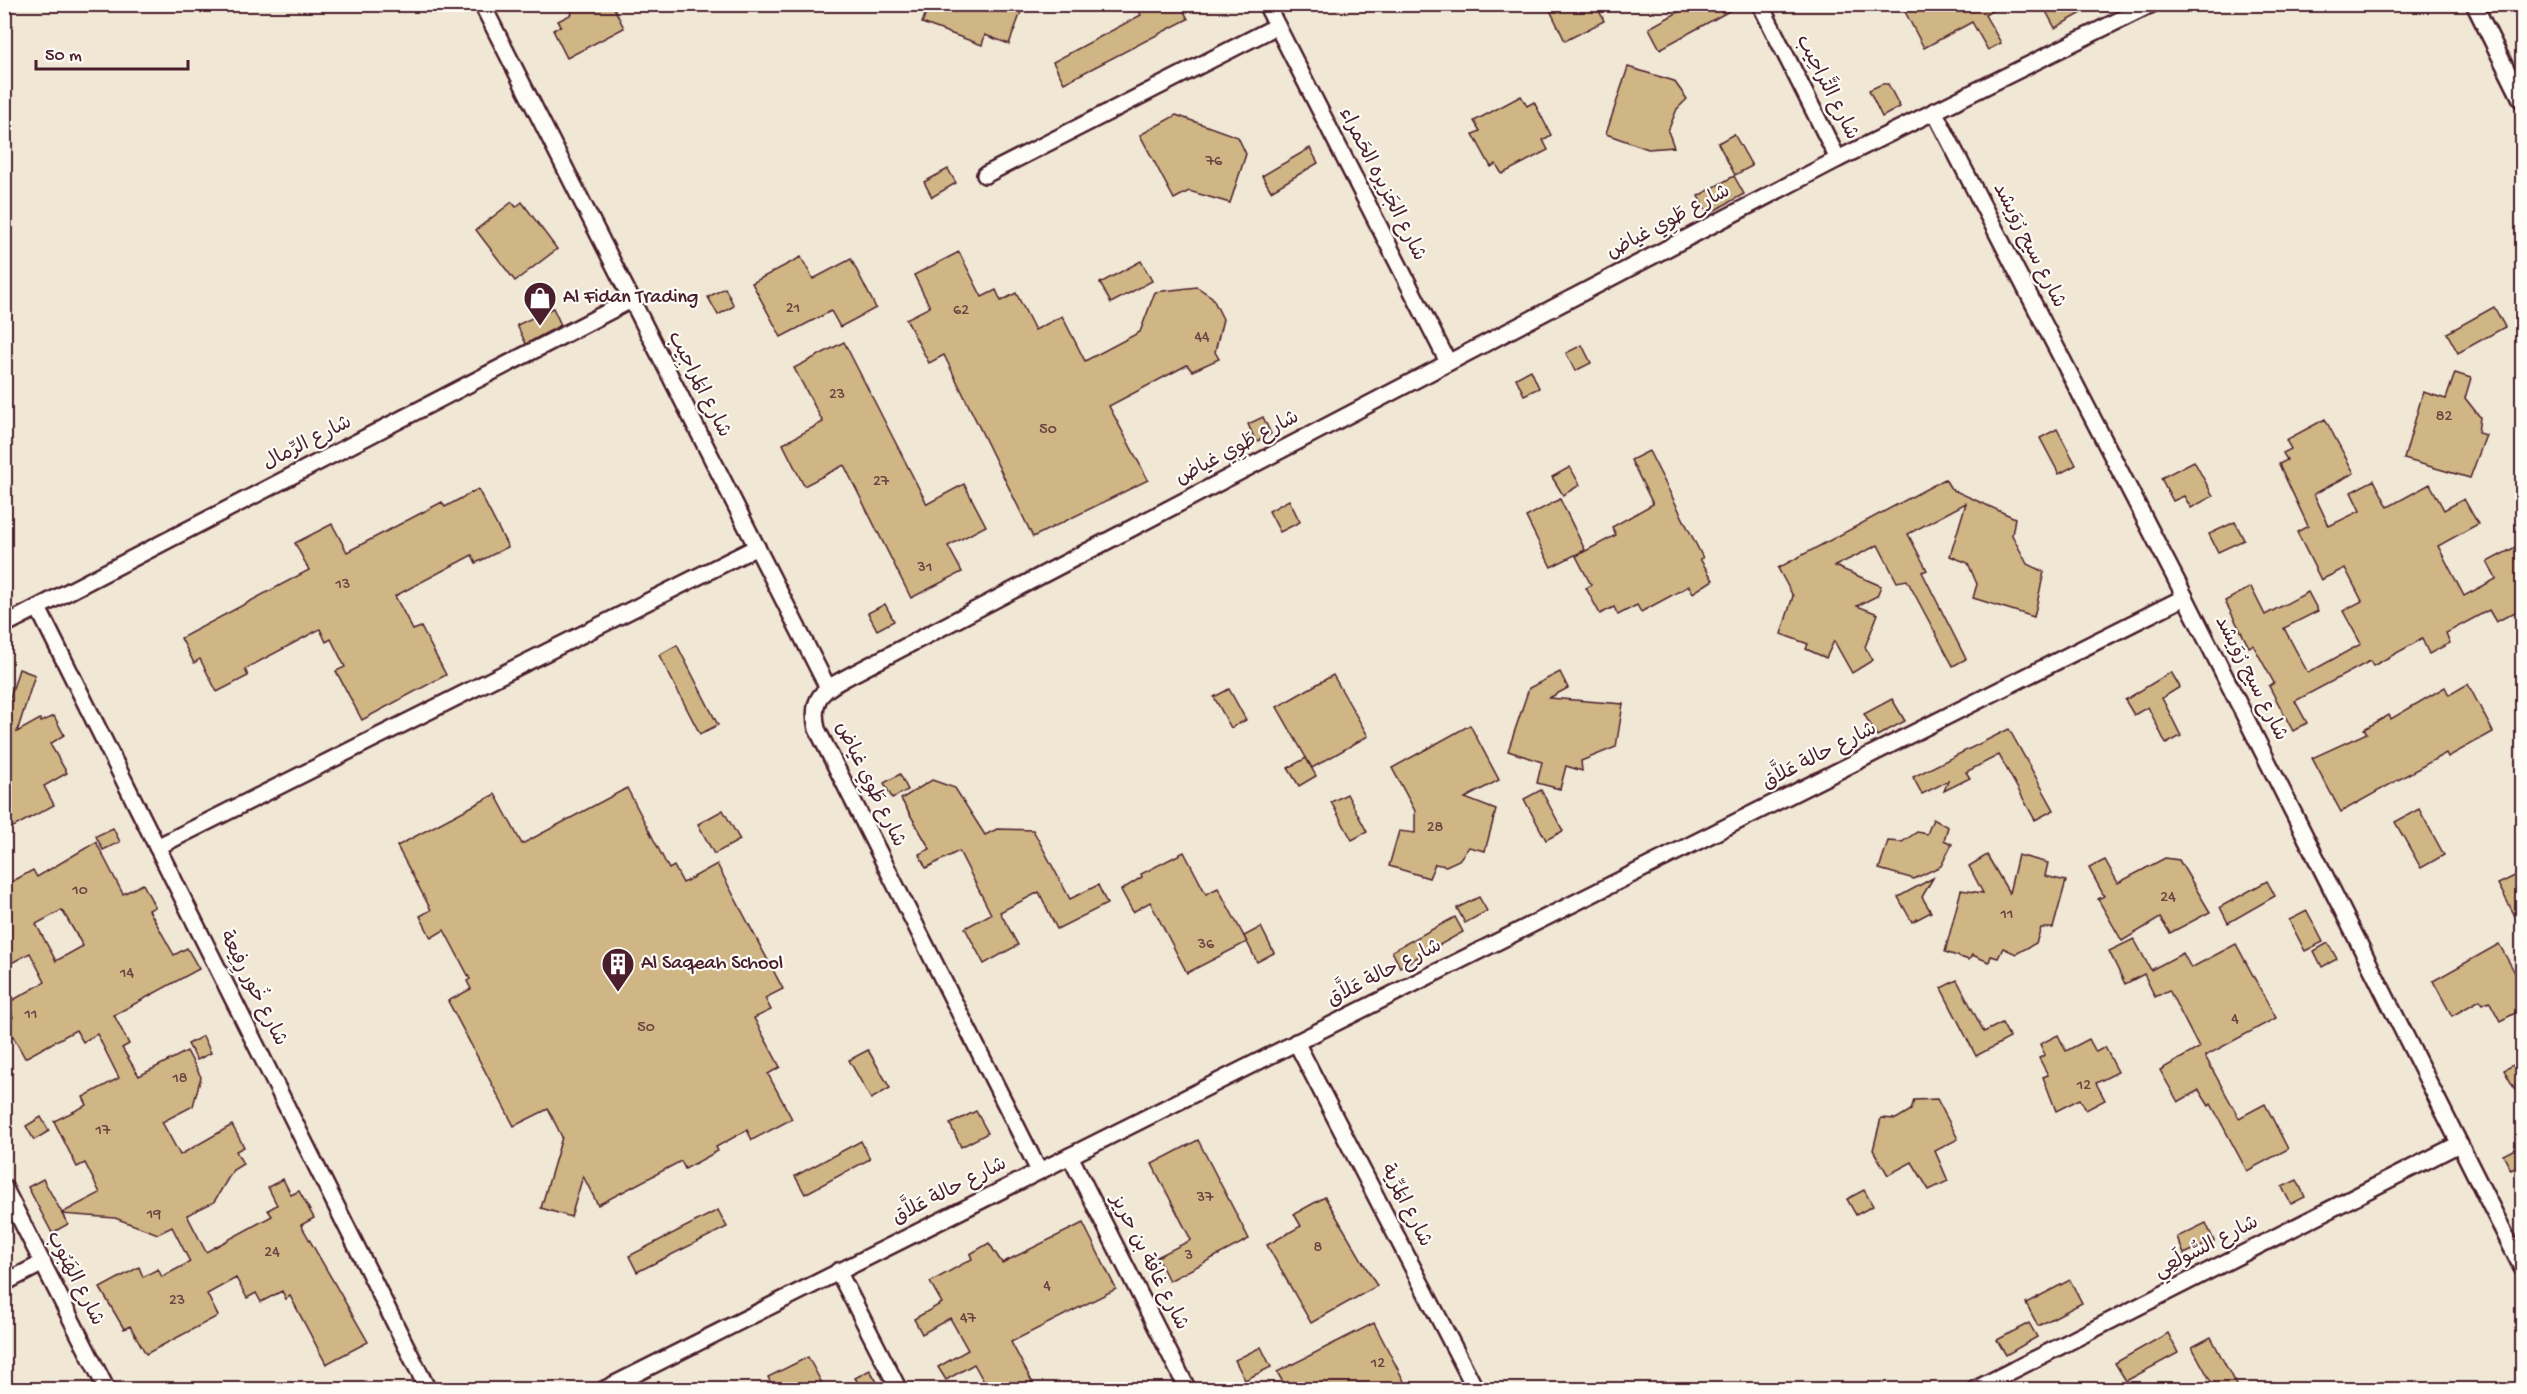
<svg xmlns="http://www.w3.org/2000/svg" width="2527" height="1394" font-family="'Gochi Hand','Playpen Sans Arabic',sans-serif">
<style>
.building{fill:#d0b585;stroke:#4a1f2b;stroke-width:1.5;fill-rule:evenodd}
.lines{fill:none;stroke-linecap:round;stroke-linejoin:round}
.minor-casing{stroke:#4a1f2b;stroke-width:20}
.minor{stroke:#fdfcf7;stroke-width:15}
.labels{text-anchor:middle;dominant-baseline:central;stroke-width:4.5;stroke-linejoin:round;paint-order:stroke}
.number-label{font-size:16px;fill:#6c4442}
.street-label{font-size:20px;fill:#4a1f2b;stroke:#fdfcf7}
.poi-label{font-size:20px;fill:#4a1f2b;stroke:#fdfcf7;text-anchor:start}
</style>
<rect width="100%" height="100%" fill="#f0e7d5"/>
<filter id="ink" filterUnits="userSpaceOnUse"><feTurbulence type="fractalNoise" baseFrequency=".0167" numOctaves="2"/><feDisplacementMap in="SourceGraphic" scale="12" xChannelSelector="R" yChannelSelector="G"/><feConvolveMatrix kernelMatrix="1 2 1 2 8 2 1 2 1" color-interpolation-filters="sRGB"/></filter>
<g filter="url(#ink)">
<g class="building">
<polygon points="568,4 612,4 624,28 567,58 553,30 561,26 558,21 572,14"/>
<polygon points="929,4 1024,4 1009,44 985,35 982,45 922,23"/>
<polygon points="1135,4 1180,4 1188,19 1064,83 1053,62 1141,15"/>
<polygon points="1547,4 1596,4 1604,21 1565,41"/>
<polygon points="1693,4 1742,4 1660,49 1649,28"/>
<polygon points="1901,4 2003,4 1985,15 2001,43 1988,50 1972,22 1924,48"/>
<polygon points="2042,4 2098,4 2055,28"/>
<polygon points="1628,67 1674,81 1687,99 1677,109 1668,131 1674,147 1648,149 1606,134"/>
<polygon points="1882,84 1888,84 1900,107 1882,117 1869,90"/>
<polygon points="1521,96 1527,106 1534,102 1551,135 1543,140 1548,150 1502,174 1496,164 1491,167 1473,134 1480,131 1474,121"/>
<polygon points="1176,115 1238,137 1246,154 1230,203 1189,191 1174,199 1140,135"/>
<polygon points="1734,134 1752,166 1735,175 1718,143"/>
<polygon points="1310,148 1318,163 1271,191 1262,176"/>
<polygon points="948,169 956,183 932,197 924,182"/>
<polygon points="1734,176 1744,194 1708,214 1698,196"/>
<polygon points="512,202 516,207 522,202 557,249 515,281 476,230"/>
<polygon points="959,252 982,297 996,290 1001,301 1016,293 1035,330 1062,316 1085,361 1140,332 1155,292 1197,287 1212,297 1223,319 1215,352 1219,359 1192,371 1187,365 1109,406 1148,480 1033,537 944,355 929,363 906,319 930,307 914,275"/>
<polygon points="801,257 813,279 851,259 876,308 840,327 831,311 781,337 752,283"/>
<polygon points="1141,261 1152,281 1111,303 1100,283"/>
<polygon points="725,288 734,306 718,315 708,297"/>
<polygon points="2494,307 2505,327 2458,353 2447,333"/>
<polygon points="553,308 561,325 526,344 517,325"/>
<polygon points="844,342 927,504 964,484 986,526 948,546 962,572 911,598 844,465 804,486 783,444 823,422 794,368"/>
<polygon points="1582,345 1591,363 1575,371 1566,353"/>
<polygon points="1531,370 1539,388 1524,395 1516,378"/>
<polygon points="2455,373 2471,378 2465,398 2480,417 2478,433 2486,435 2470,478 2404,459 2423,392 2446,399"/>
<polygon points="1263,417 1271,434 1256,442 1248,424"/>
<polygon points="2325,419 2354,473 2314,494 2329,526 2360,511 2351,492 2374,480 2388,507 2430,484 2444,510 2464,499 2478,524 2438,546 2464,596 2496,579 2487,562 2523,543 2523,608 2496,622 2489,610 2446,633 2450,643 2429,654 2422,639 2373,666 2370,661 2295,701 2307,723 2293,731 2269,686 2274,683 2253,645 2249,647 2225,601 2251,587 2265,615 2308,592 2318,611 2284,628 2308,673 2361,644 2343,611 2362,601 2345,568 2321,580 2297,532 2308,526 2279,464 2287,460 2283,453 2291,449 2286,440"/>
<polygon points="2057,429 2076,465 2059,474 2040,438"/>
<polygon points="1649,451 1703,558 1700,559 1713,580 1693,593 1689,586 1641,612 1637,605 1618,615 1614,607 1600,614 1586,588 1591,585 1576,556 1616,535 1612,527 1653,504 1631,460"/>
<polygon points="2194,461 2213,496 2191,508 2184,496 2173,501 2161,478"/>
<polygon points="1570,467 1580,485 1563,495 1552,477"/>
<polygon points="1945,479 1951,489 2015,518 2012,535 2027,564 2044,572 2034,617 1973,598 1977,584 1968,563 1950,556 1966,503 1908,534 1927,570 1922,572 1966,659 1953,666 1907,580 1897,582 1878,545 1835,566 1881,586 1877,596 1857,606 1878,614 1865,647 1873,660 1852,673 1834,641 1826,658 1806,649 1808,644 1781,634 1793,596 1778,568"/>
<polygon points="478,489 508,547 476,563 472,555 395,596 413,630 421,627 446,675 362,720 336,671 345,667 331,639 326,642 320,629 245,669 248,676 217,692 200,659 194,663 181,638 309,570 295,543 332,524 347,552 442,502 445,507"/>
<polygon points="1560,499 1585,550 1551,567 1526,517"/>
<polygon points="1289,500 1300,522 1280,532 1269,511"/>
<polygon points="2235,522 2244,540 2218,552 2209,534"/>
<polygon points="885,604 894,621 877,630 868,613"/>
<polygon points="677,645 718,725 700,734 659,655"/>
<polygon points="19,669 35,675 17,732 40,719 41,722 54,716 64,735 50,744 67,773 44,786 54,805 4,832 4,701 10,698"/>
<polygon points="1560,672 1568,688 1549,698 1623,704 1616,747 1581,761 1582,771 1566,766 1560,789 1537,783 1542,762 1508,751 1529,688"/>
<polygon points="2171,672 2180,687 2162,698 2181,736 2166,744 2148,707 2134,715 2125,700"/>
<polygon points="1333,675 1368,736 1312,768 1277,707"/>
<polygon points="2468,684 2493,732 2448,757 2446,753 2341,812 2312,758 2367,733 2364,729 2389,715 2391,719 2445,687 2449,695"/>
<polygon points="1229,689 1246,720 1231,728 1214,697"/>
<polygon points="1892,699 1905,721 1877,736 1864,714"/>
<polygon points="1470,725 1499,780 1465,798 1496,810 1485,851 1469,847 1459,860 1446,866 1435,864 1429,878 1389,866 1399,831 1415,833 1415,811 1392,768"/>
<polygon points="2009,729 2054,810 2035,820 1999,755 1966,772 1970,778 1944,791 1948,781 1922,794 1913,777"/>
<polygon points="1306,758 1316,776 1299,786 1288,768"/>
<polygon points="900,774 908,790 892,798 884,783"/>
<polygon points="932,780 955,788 985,835 997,829 1033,830 1070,899 1098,885 1107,904 1057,929 1039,892 1000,912 1018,945 984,964 965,928 991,914 959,851 926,868 919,854 930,849 901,799"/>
<polygon points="627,788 669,869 674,866 683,883 717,864 783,989 765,998 771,1010 754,1018 780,1067 768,1074 792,1119 752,1140 747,1130 716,1147 718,1151 685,1169 681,1161 598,1205 583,1176 571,1217 541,1208 562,1137 548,1109 514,1126 448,1001 471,989 467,981 470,979 444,930 431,938 420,916 431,910 397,846 495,794 522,844"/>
<polygon points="1541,790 1563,831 1546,840 1524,799"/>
<polygon points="1347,794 1367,832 1352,840 1331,802"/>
<polygon points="2419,809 2444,855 2421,868 2395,822"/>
<polygon points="723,810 740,840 714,854 698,824"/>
<polygon points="1933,819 1948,827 1944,840 1952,844 1941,866 1914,879 1879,869 1888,841 1902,842 1917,832 1927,834"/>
<polygon points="113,828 120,842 103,850 96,836"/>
<path d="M96 842 123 894 143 884 155 907 149 910 174 955 187 948 199 969 114 1015 129 1044 122 1048 139 1076 187 1051 201 1077 193 1106 162 1122 180 1155 232 1125 244 1147 236 1151 243 1164 233 1170 214 1202 187 1215 206 1252 272 1216 268 1210 277 1205 268 1187 283 1179 291 1195 299 1191 314 1218 301 1225 368 1342 326 1364 290 1296 286 1299 282 1291 261 1302 256 1293 247 1298 236 1278 207 1294 218 1316 146 1354 130 1326 124 1329 100 1288 139 1267 143 1277 158 1269 162 1277 190 1262 172 1227 158 1234 115 1218 62 1214 68 1224 52 1233 28 1187 43 1179 62 1213 100 1193 85 1163 77 1167 54 1121 87 1105 83 1097 119 1078 97 1034 83 1042 76 1030 25 1058 5 1022 13 1017 6 1004 45 982 30 953 4 967V886L33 870 37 877ZM62 910 83 946 56 961 36 924Z"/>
<polygon points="1184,852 1206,894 1218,888 1247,942 1187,973 1150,902 1133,912 1121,890 1142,877 1141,874"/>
<polygon points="1987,855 2009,893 2018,855 2048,863 2045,876 2066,881 2053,928 2041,928 2036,943 2016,954 2003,948 1998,958 1991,956 1989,962 1972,955 1969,960 1945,952 1961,890 1983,893 1969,866"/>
<polygon points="2165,858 2179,860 2210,912 2170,933 2160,918 2122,941 2098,899 2104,896 2089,868 2105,860 2118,883"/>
<polygon points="2523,872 2523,931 2498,884"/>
<polygon points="1933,878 1922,897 1931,912 1912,922 1898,897"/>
<polygon points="2267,881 2275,896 2228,923 2220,907"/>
<polygon points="1479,897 1487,911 1465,923 1457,908"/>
<polygon points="2307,911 2323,942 2305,951 2289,920"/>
<polygon points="1455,917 1463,932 1400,967 1392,951"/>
<polygon points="1261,927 1274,953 1257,962 1244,936"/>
<polygon points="2134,939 2151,970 2183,953 2191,968 2236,944 2276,1018 2205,1056 2239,1118 2265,1104 2288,1149 2247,1171 2211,1104 2209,1106 2199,1090 2178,1102 2160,1070 2199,1048 2169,990 2155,997 2144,974 2125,984 2109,951"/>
<polygon points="2328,943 2337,959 2322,967 2314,951"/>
<polygon points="2499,944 2523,987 2523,1009 2500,1021 2489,1001 2483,1004 2480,1000 2452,1016 2433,981"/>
<polygon points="1957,980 1984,1032 2002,1023 2010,1038 1976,1056 1941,988"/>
<polygon points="2058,1035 2066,1051 2089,1039 2096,1052 2105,1047 2118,1072 2096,1083 2105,1100 2086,1110 2080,1099 2056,1111 2043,1077 2048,1075 2039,1058 2045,1055 2040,1044"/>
<polygon points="203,1036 211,1053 197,1060 188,1044"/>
<polygon points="868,1050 890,1088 871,1099 849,1060"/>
<polygon points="2523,1060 2523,1104 2504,1070"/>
<polygon points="1937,1099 1958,1139 1935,1151 1948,1181 1929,1190 1912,1162 1888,1175 1873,1150 1881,1118 1896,1119 1911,1110 1914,1100"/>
<polygon points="976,1111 988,1133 961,1147 950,1124"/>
<polygon points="41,1117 49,1131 34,1140 26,1126"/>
<polygon points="1198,1140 1249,1239 1169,1281 1157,1257 1191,1240 1152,1164"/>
<polygon points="861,1141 870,1159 805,1194 795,1176"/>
<polygon points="2523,1145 2523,1164 2511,1170 2503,1155"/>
<polygon points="2297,1180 2305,1197 2291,1204 2282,1187"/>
<polygon points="1864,1190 1873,1206 1856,1215 1847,1199"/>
<polygon points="1325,1197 1377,1286 1311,1323 1267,1245 1301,1226 1294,1214"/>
<polygon points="718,1210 727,1227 637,1272 629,1256"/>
<polygon points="1083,1223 1116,1289 1011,1342 1036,1389 988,1389 974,1364 946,1380 938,1367 968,1350 950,1318 922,1334 914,1319 942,1303 930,1282 972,1259 970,1254 989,1243 1002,1263"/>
<polygon points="2206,1223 2214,1241 2184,1254 2177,1237"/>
<polygon points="2070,1280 2082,1303 2038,1326 2026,1303"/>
<polygon points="1374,1323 1408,1389 1287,1389 1277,1372"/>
<polygon points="2029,1323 2037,1337 2006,1355 1997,1340"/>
<polygon points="2168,1333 2178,1353 2126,1381 2115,1363"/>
<polygon points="2211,1337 2238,1389 2215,1389 2192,1347"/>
<polygon points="1261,1347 1271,1367 1245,1380 1235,1360"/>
<polygon points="808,1357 825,1389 774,1389 768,1377"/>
<polygon points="870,1370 881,1389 862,1389 855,1378"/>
</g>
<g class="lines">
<g class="minor-casing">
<g id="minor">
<polyline points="482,4 828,688"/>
<polyline points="1266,4 1448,362"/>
<polyline points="1760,4 1838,159"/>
<polyline points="2474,4 2522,101"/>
<polyline points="1934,111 2185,597 2522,1268"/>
<polyline points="985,175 1277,26"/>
<polyline points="38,608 428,1390"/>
<polyline points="4,625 631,300"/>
<polyline points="157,847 757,547"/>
<polyline points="1296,1042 1476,1390"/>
<polyline points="1070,1156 1188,1390"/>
<path d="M1039 1171 817 729C810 697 823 690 849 676L1838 159 2152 4"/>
<polyline points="4,1187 107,1390"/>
<polyline points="838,1271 899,1390"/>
<polyline points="4,1283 43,1263"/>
<polyline points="603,1390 2185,597"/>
<polyline points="1974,1390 2459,1144"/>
</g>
</g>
<use href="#minor" class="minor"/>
</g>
</g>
<defs>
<g id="shop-pin" transform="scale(1.725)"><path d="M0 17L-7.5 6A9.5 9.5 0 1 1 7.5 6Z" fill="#4a1f2b" stroke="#fdfcf7"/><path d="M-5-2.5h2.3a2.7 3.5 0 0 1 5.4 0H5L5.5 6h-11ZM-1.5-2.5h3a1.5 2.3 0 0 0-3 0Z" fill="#fff"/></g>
<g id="building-pin" transform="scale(1.725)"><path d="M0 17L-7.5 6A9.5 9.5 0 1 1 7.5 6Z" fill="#4a1f2b" stroke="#fdfcf7"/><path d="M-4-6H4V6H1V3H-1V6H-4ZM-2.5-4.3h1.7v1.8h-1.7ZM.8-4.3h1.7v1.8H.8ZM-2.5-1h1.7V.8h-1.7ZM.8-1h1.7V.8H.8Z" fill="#fff"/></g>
</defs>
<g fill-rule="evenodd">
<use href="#shop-pin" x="540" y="298"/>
<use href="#building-pin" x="618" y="964"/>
</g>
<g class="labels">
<g class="number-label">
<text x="1214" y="162">76</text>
<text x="793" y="309">21</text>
<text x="961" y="311">62</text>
<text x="1202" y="338">44</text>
<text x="837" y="395">23</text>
<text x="2444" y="417">82</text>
<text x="1048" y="430">50</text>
<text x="881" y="482">27</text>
<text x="925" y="568">31</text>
<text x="343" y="585">13</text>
<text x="1435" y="828">28</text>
<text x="80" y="891">10</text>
<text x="2168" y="898">24</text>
<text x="2007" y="915">11</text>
<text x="1206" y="945">36</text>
<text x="127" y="974">14</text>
<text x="31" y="1015">11</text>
<text x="2235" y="1020">4</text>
<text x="646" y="1028">50</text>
<text x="180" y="1079">18</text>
<text x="2084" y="1086">12</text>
<text x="103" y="1131">17</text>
<text x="1205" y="1198">37</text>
<text x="154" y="1215">19</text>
<text x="1318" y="1248">8</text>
<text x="272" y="1253">24</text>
<text x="1189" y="1256">3</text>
<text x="1047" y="1287">4</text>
<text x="177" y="1301">23</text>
<text x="968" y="1319">47</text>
<text x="1378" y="1364">12</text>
</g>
<g class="street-label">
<text transform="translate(1826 88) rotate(63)">شارع التَّراحِيب</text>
<text transform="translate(1381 185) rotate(63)">شارع الجَزيره الحَمراء</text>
<text transform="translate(1669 223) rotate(-28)">شارع طَوِي غياض</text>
<text transform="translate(2028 246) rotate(63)">شارع سيح رُوَيشد</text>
<text transform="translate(698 385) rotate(63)">شارع المَراجِيب</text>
<text transform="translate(308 444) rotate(-27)">شارع الرِّمال</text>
<text transform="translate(1238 449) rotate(-28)">شارع طَوِي غياض</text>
<text transform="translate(2250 679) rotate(63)">شارع سيح رُوَيشد</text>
<text transform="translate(1820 757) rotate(-27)">شارع حالة عَلاَّق</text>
<text transform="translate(869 785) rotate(64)">شارع طَوِي غياض</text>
<text transform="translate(1385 974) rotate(-27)">شارع حالة عَلاَّق</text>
<text transform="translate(252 989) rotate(63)">شارع خُور رِفِيعة</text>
<text transform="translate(950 1192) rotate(-27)">شارع حالة عَلاَّق</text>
<text transform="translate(1405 1206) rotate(63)">شارع المَرِّية</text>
<text transform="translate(2207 1248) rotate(-27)">شارع السُّولَعِي</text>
<text transform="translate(1148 1263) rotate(63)">شارع غافة بن حريز</text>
<text transform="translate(74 1279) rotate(63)">شارع الهَبُوب</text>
</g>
<g class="poi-label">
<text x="563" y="298">Al Fidan Trading</text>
<text x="641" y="964">Al Saqeah School</text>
</g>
</g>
<rect width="2527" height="1394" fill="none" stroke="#fdfcf7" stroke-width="24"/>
<rect x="12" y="12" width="2503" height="1370" fill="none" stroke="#4a1f2b" stroke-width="2" filter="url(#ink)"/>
<path d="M36 60v9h152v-9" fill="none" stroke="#4a1f2b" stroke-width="3"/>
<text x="45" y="60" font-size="18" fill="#4a1f2b" stroke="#fdfcf7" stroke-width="4.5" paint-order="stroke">50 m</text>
</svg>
